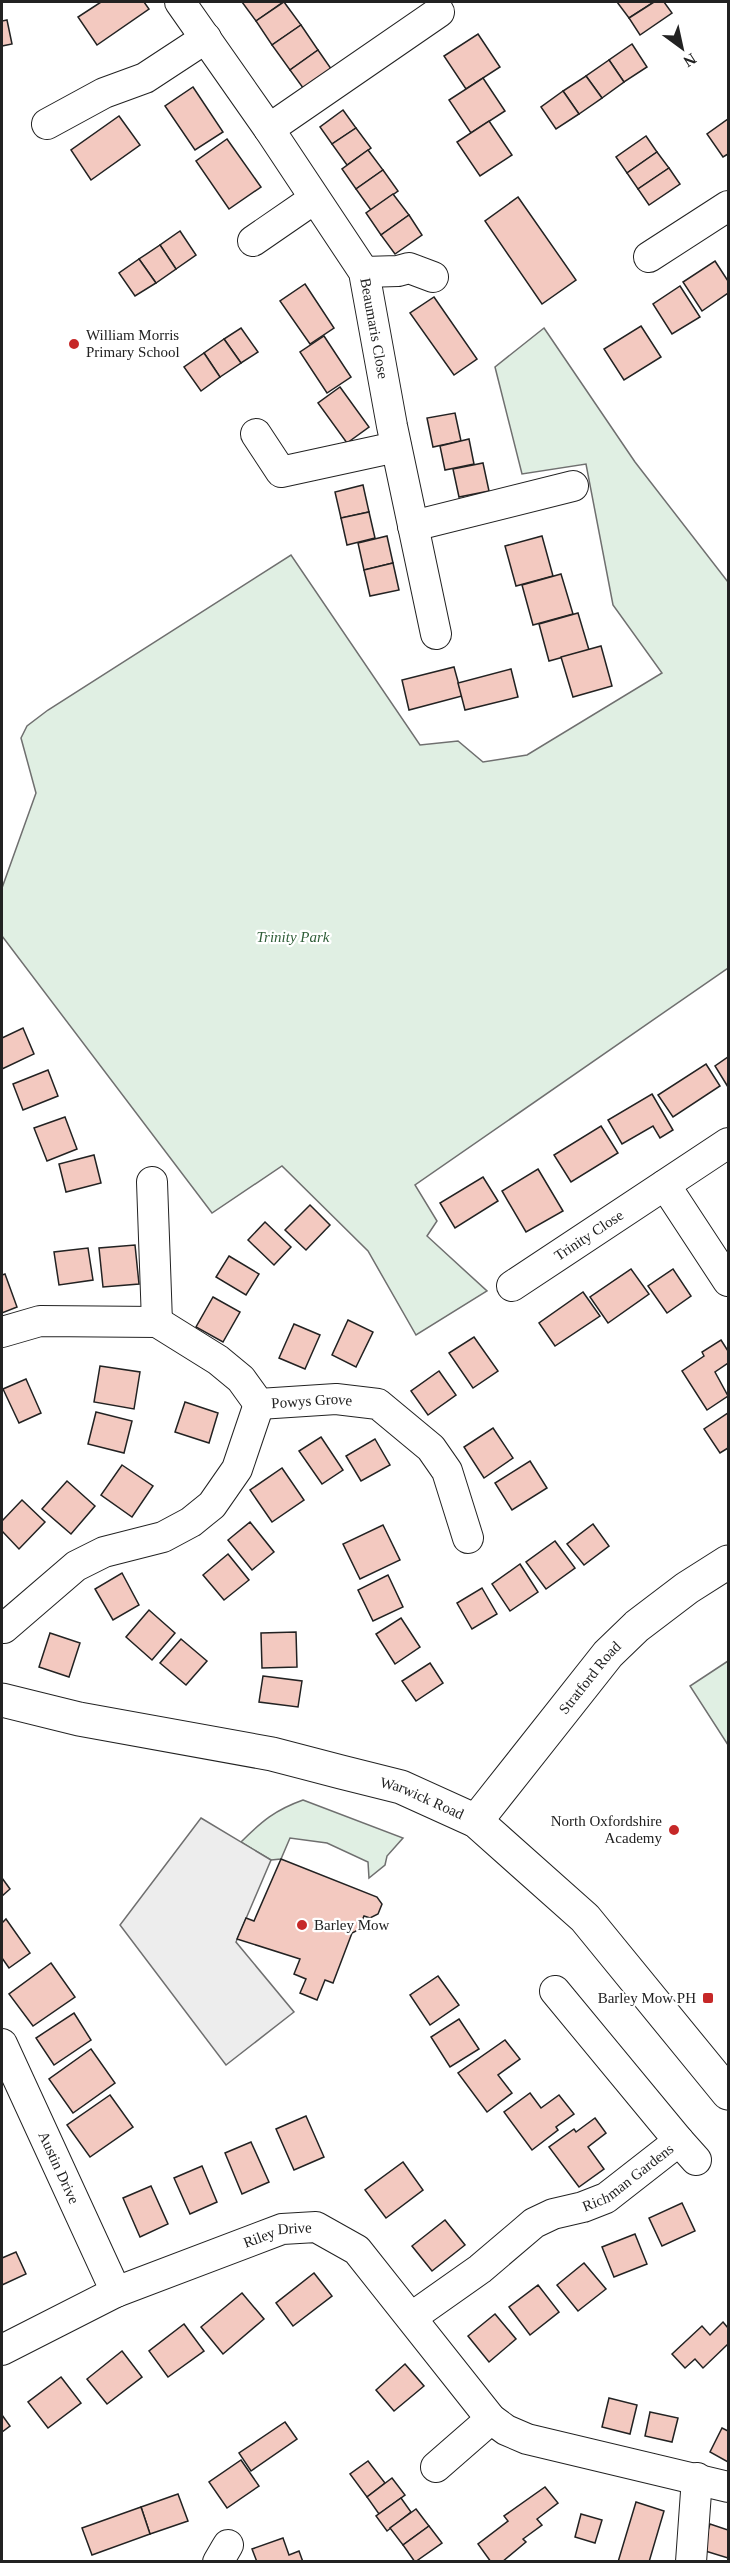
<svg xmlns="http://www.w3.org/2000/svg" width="730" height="2563" font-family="'Times New Roman',serif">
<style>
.green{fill:#e0efe3;stroke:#6f6f6f;stroke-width:1.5}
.parking{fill:#ededed;stroke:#6f6f6f;stroke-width:1.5}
.building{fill:#f3c9c0;stroke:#222;stroke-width:1.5}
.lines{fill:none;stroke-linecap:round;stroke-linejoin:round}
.minor-casing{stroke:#222;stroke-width:32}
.major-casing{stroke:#222;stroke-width:35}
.minor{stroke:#fff;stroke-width:30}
.major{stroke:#fff;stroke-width:33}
.poi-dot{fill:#c62828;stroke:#fff;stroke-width:2}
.labels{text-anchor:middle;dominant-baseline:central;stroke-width:4.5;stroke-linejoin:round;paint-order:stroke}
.street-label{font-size:15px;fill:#222;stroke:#fff}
.poi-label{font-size:15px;fill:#222;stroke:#fff;text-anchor:start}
.park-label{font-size:15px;font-style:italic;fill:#2f5e38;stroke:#fff}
</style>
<rect width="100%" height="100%" fill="#fff"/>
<g class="green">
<polygon points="544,328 635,462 728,582 728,968 415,1185 437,1221 427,1236 487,1291 416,1335 368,1251 282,1166 212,1213 2,936 2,888 36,793 21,738 27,726 48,710 291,555 420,745 458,741 483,762 527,755 662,673 613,605 586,464 522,474 495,367"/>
<polygon points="728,1661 728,1745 690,1686"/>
<path d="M303 1800 403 1838 387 1856 385 1865 369 1878 368 1862 327 1843 290 1838 281 1859 271 1860 241 1842C262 1821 275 1810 303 1800Z"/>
</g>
<polygon class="parking" points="201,1818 271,1860 236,1942 294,2012 226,2065 120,1925"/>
<g class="building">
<polygon points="101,2 144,2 149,9 97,45 78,17"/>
<polygon points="242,2 283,2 256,21"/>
<polygon points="284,2 301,25 272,45 256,21"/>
<polygon points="617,2 654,2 629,18"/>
<polygon points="654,2 664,2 672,13 640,35 629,18"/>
<polygon points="7,20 12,44 2,46 2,21"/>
<polygon points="301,25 318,50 290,70 272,45"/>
<polygon points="478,34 500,67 466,89 444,56"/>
<polygon points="632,44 647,67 624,82 609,60"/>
<polygon points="318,50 334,73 306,92 290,70"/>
<polygon points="609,60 624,82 602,98 586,76"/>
<polygon points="586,76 602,98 579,114 563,91"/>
<polygon points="483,78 505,111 471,133 449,100"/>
<polygon points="193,87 223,132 195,150 165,106"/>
<polygon points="563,91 579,114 556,129 541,107"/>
<polygon points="343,110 356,128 332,144 320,127"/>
<polygon points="119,116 140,145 91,180 71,150"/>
<polygon points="728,119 728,154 723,157 707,134"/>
<polygon points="489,121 512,155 480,176 457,142"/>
<polygon points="356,128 371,148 347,165 332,144"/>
<polygon points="646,136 657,152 627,173 616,157"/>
<polygon points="227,139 261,187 229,209 196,161"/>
<polygon points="368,150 383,170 356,189 342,169"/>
<polygon points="657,152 669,168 638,189 627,173"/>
<polygon points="669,168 680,184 649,205 638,189"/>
<polygon points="383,170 398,191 371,210 356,189"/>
<polygon points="393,194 409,215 381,235 366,213"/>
<polygon points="518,197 576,280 542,304 485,221"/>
<polygon points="409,215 422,235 395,254 381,235"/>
<polygon points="180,231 196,255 176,269 160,245"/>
<polygon points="160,245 176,269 156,283 139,259"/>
<polygon points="139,259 156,283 135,296 119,273"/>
<polygon points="715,261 728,281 728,293 702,311 683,282"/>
<polygon points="305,284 334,328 310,344 280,301"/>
<polygon points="680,286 700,317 672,334 653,304"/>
<polygon points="434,297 477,359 454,375 410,313"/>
<polygon points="641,326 661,357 624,380 604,349"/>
<polygon points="241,328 258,352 241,363 224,339"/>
<polygon points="324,336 351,377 327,393 300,352"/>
<polygon points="224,339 241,363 220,377 204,353"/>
<polygon points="204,353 220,377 201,391 184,367"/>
<polygon points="340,387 369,427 347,443 318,403"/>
<polygon points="455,413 461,441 433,447 427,418"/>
<polygon points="469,439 474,464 445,470 440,446"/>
<polygon points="483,463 489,491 459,497 453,469"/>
<polygon points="363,485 369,512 341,518 335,492"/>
<polygon points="369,512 375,538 347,545 341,518"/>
<polygon points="387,536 393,563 364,570 358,543"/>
<polygon points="542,536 553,576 516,586 505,546"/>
<polygon points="393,563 399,590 370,596 364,570"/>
<polygon points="561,574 573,614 533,625 522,585"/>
<polygon points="578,613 589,650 549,661 539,624"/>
<polygon points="601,646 612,686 573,697 561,657"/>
<polygon points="454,667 462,696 409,710 402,680"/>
<polygon points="511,669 518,697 465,710 458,683"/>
<polygon points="23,1028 34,1054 2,1069 2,1038"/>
<polygon points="728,1057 728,1087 715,1066"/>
<polygon points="706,1064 720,1086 673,1117 658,1095"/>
<polygon points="48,1070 58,1096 23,1110 13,1084"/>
<polygon points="652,1094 673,1130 660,1138 653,1126 622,1144 608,1120"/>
<polygon points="65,1117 77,1149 47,1161 34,1128"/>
<polygon points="601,1126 618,1153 571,1182 554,1155"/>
<polygon points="94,1155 101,1183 66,1192 59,1164"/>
<polygon points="538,1169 563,1211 526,1232 502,1191"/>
<polygon points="483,1177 498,1201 455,1228 440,1203"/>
<polygon points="310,1205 330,1225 306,1250 285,1230"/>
<polygon points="265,1222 291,1247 274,1265 248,1240"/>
<polygon points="135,1245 139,1284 103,1287 99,1248"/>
<polygon points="88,1248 93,1280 59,1285 54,1252"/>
<polygon points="229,1256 259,1274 246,1295 216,1277"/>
<polygon points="631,1269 649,1294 608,1323 590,1297"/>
<polygon points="673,1269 691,1296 667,1313 648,1286"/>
<polygon points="5,1274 17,1307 2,1313 2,1275"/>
<polygon points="583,1292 600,1316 555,1346 539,1323"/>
<polygon points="213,1297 240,1312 223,1342 196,1327"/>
<polygon points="348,1320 373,1332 356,1367 332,1355"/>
<polygon points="294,1324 320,1335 305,1369 279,1358"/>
<polygon points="474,1337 498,1371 473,1388 449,1353"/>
<polygon points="721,1340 728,1351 728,1363 715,1372 728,1396 707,1410 682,1371 704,1356 702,1352"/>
<polygon points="100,1366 140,1372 134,1409 94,1402"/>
<polygon points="439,1371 456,1395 428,1415 411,1391"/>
<polygon points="26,1379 41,1413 19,1423 3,1389"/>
<polygon points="185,1402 218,1413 209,1443 175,1432"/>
<polygon points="96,1412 132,1421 124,1453 88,1444"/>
<polygon points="728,1413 728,1448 720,1453 704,1429"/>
<polygon points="493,1428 513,1458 484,1478 464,1447"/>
<polygon points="321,1437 343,1470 322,1484 299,1451"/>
<polygon points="375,1439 390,1465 361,1481 346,1456"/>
<polygon points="530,1461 547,1488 512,1510 495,1483"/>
<polygon points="122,1465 153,1486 132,1517 101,1495"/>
<polygon points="282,1468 304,1500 272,1522 250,1490"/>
<polygon points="67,1481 95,1506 71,1534 42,1509"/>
<polygon points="22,1500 45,1522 19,1549 2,1531 2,1521"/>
<polygon points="250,1522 274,1552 252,1570 228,1540"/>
<polygon points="593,1524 609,1546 584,1565 567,1544"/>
<polygon points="383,1525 400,1560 360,1579 343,1544"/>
<polygon points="555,1541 575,1568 546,1589 526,1562"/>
<polygon points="228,1554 249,1580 224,1600 203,1575"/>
<polygon points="520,1564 538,1592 510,1611 492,1584"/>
<polygon points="122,1573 139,1605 113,1620 95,1589"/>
<polygon points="388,1575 403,1607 373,1621 358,1590"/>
<polygon points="482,1588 497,1614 472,1629 457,1603"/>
<polygon points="149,1610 175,1633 152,1660 126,1637"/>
<polygon points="401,1618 420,1647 395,1664 376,1634"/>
<polygon points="296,1632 297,1667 262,1668 261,1633"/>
<polygon points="50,1633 80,1643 69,1677 39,1667"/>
<polygon points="181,1639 207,1661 186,1685 160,1663"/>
<polygon points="430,1663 443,1683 416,1701 402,1681"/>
<polygon points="263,1676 302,1681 298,1707 259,1702"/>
<polygon points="281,1859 377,1897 382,1904 378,1914 370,1918 364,1916 358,1930 352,1933 333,1983 325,1980 317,2000 300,1993 306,1979 294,1974 300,1959 237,1939 246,1918 254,1921"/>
<polygon points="2,1878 10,1889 2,1896"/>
<polygon points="6,1919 30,1953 9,1968 2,1958 2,1923"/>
<polygon points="51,1963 75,1997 33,2026 9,1994"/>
<polygon points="438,1976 459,2005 430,2025 410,1995"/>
<polygon points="74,2013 91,2040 54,2065 36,2038"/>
<polygon points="459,2019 479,2049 450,2067 431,2037"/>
<polygon points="505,2040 520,2059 498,2075 512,2093 487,2112 458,2073"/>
<polygon points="91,2049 115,2083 73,2113 49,2079"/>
<polygon points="530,2093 541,2108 559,2095 574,2114 556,2127 558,2130 532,2150 504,2112"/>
<polygon points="110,2095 133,2127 90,2157 67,2125"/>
<polygon points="306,2116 324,2157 294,2170 276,2129"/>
<polygon points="595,2118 606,2133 588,2147 604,2169 579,2187 549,2147 574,2129 576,2132"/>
<polygon points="251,2142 269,2182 242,2194 225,2153"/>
<polygon points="403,2162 423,2190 386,2218 365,2190"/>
<polygon points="202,2166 217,2202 190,2214 174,2178"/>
<polygon points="151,2186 168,2224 140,2237 123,2198"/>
<polygon points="682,2203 695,2231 662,2246 649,2218"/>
<polygon points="445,2220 465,2245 432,2271 412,2246"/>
<polygon points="635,2234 647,2264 614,2277 602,2247"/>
<polygon points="16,2252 26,2274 2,2285 2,2258"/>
<polygon points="584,2263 606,2289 578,2311 557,2285"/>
<polygon points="314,2273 332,2296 293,2326 276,2303"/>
<polygon points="538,2285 559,2312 530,2335 509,2307"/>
<polygon points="242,2293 264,2319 223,2354 201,2327"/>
<polygon points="495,2314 516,2339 489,2362 468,2336"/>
<polygon points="723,2322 728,2328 728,2344 703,2368 695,2359 685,2368 672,2354 702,2326 710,2335"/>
<polygon points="184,2324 204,2351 168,2377 149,2351"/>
<polygon points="122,2351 142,2377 107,2404 87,2379"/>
<polygon points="405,2364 424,2386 394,2411 376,2390"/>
<polygon points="61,2377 81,2403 48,2428 28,2402"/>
<polygon points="609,2398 637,2405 630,2434 602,2427"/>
<polygon points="650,2412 678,2418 672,2442 645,2436"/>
<polygon points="2,2415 10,2426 2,2432"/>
<polygon points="285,2422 297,2439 251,2471 239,2453"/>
<polygon points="722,2428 728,2431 728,2462 710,2452"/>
<polygon points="241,2460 259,2486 227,2508 209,2482"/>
<polygon points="368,2461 385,2483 367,2497 350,2474"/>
<polygon points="392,2478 405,2495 379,2514 367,2497"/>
<polygon points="545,2487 558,2503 537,2519 542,2525 523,2539 526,2542 502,2562 491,2562 478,2544 508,2521 504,2516"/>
<polygon points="178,2494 188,2521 150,2534 141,2507"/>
<polygon points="401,2498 411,2512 387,2531 376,2516"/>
<polygon points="636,2502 664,2511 649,2562 618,2562"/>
<polygon points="141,2507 150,2534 92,2555 82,2528"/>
<polygon points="416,2509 429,2526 403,2545 390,2528"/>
<polygon points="581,2514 602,2520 595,2543 575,2537"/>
<polygon points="710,2524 728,2530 728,2558 702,2550"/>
<polygon points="429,2526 442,2543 415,2562 403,2545"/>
<polygon points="283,2538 289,2555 299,2551 303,2562 257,2562 252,2549"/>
</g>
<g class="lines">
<g class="minor-casing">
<g id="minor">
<path id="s1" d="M180 2 269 129 364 272 392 426 436 634"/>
<polyline points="47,124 104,93 145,78 206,38"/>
<polyline points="269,129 439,12"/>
<polyline points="253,241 314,199"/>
<polyline points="649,257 728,206"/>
<polyline points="364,272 398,271 409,268 433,277"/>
<polyline points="256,434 281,472 396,447"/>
<polyline points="413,526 573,486"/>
<polyline points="152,1182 157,1322"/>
<polyline points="665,1185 728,1281"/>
<path id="s2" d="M512 1286 728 1143"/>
<path id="s3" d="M2 1332 40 1321 157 1322 218 1360 241 1379 259 1404 336 1399 378 1404 431 1448 447 1471 468 1538"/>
<polyline points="4,1628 76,1566 104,1552 163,1537 191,1522 212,1505 237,1469 259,1404"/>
<path id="s4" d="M2 2044 116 2292"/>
<polyline points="679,2141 696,2160"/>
<path id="s5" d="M412 2317 480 2269 534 2223 553 2214 583 2207 606 2198 679 2141 555 1991"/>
<path id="s6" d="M2 2350 116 2292 282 2229 316 2227 357 2250 491 2419 506 2430 527 2439 728 2487"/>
<polyline points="436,2467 491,2419"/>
<polyline points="218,2562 228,2545"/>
<polyline points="691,2562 697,2478"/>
</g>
</g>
<g class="major-casing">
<g id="major">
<path id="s7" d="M2 1700 79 1719 272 1754 341 1772 401 1787 476 1821 585 1918 728 2093"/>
<path id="s8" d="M476 1821 608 1654 637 1626 687 1588 728 1562"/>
</g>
</g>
<use href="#minor" class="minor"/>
<use href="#major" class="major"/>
</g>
<g class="poi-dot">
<circle cx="74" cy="344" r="6"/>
<circle cx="674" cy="1830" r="6"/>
<circle cx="302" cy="1925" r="6"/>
<rect x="702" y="1992" width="12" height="12" rx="3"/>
</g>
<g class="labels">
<g class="street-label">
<text stroke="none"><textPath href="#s1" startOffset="384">Beaumaris Close</textPath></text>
<text stroke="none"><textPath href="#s2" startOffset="92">Trinity Close</textPath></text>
<text stroke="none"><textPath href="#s3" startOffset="342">Powys Grove</textPath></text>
<text stroke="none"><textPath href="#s8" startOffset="183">Stratford Road</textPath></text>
<text stroke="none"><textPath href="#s7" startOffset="432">Warwick Road</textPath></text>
<text stroke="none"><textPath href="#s4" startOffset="136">Austin Drive</textPath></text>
<text stroke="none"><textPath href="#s5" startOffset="260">Richman Gardens</textPath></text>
<text stroke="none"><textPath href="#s6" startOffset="300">Riley Drive</textPath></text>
</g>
<g class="poi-label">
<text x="86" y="335">William Morris<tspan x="86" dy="17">Primary School</tspan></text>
<text x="662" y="1821" text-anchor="end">North Oxfordshire<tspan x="662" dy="17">Academy</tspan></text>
<text x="314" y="1925">Barley Mow</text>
<text x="696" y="1998" text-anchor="end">Barley Mow PH</text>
</g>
<g class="park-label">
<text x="293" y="937">Trinity Park</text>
</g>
</g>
<rect width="730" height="2563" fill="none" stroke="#222222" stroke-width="6"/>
<g transform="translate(682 48) rotate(147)" stroke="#ffffff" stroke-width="4.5" paint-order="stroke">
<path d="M0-4.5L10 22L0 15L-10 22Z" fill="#222222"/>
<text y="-9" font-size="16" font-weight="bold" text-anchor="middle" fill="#222222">N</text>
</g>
</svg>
